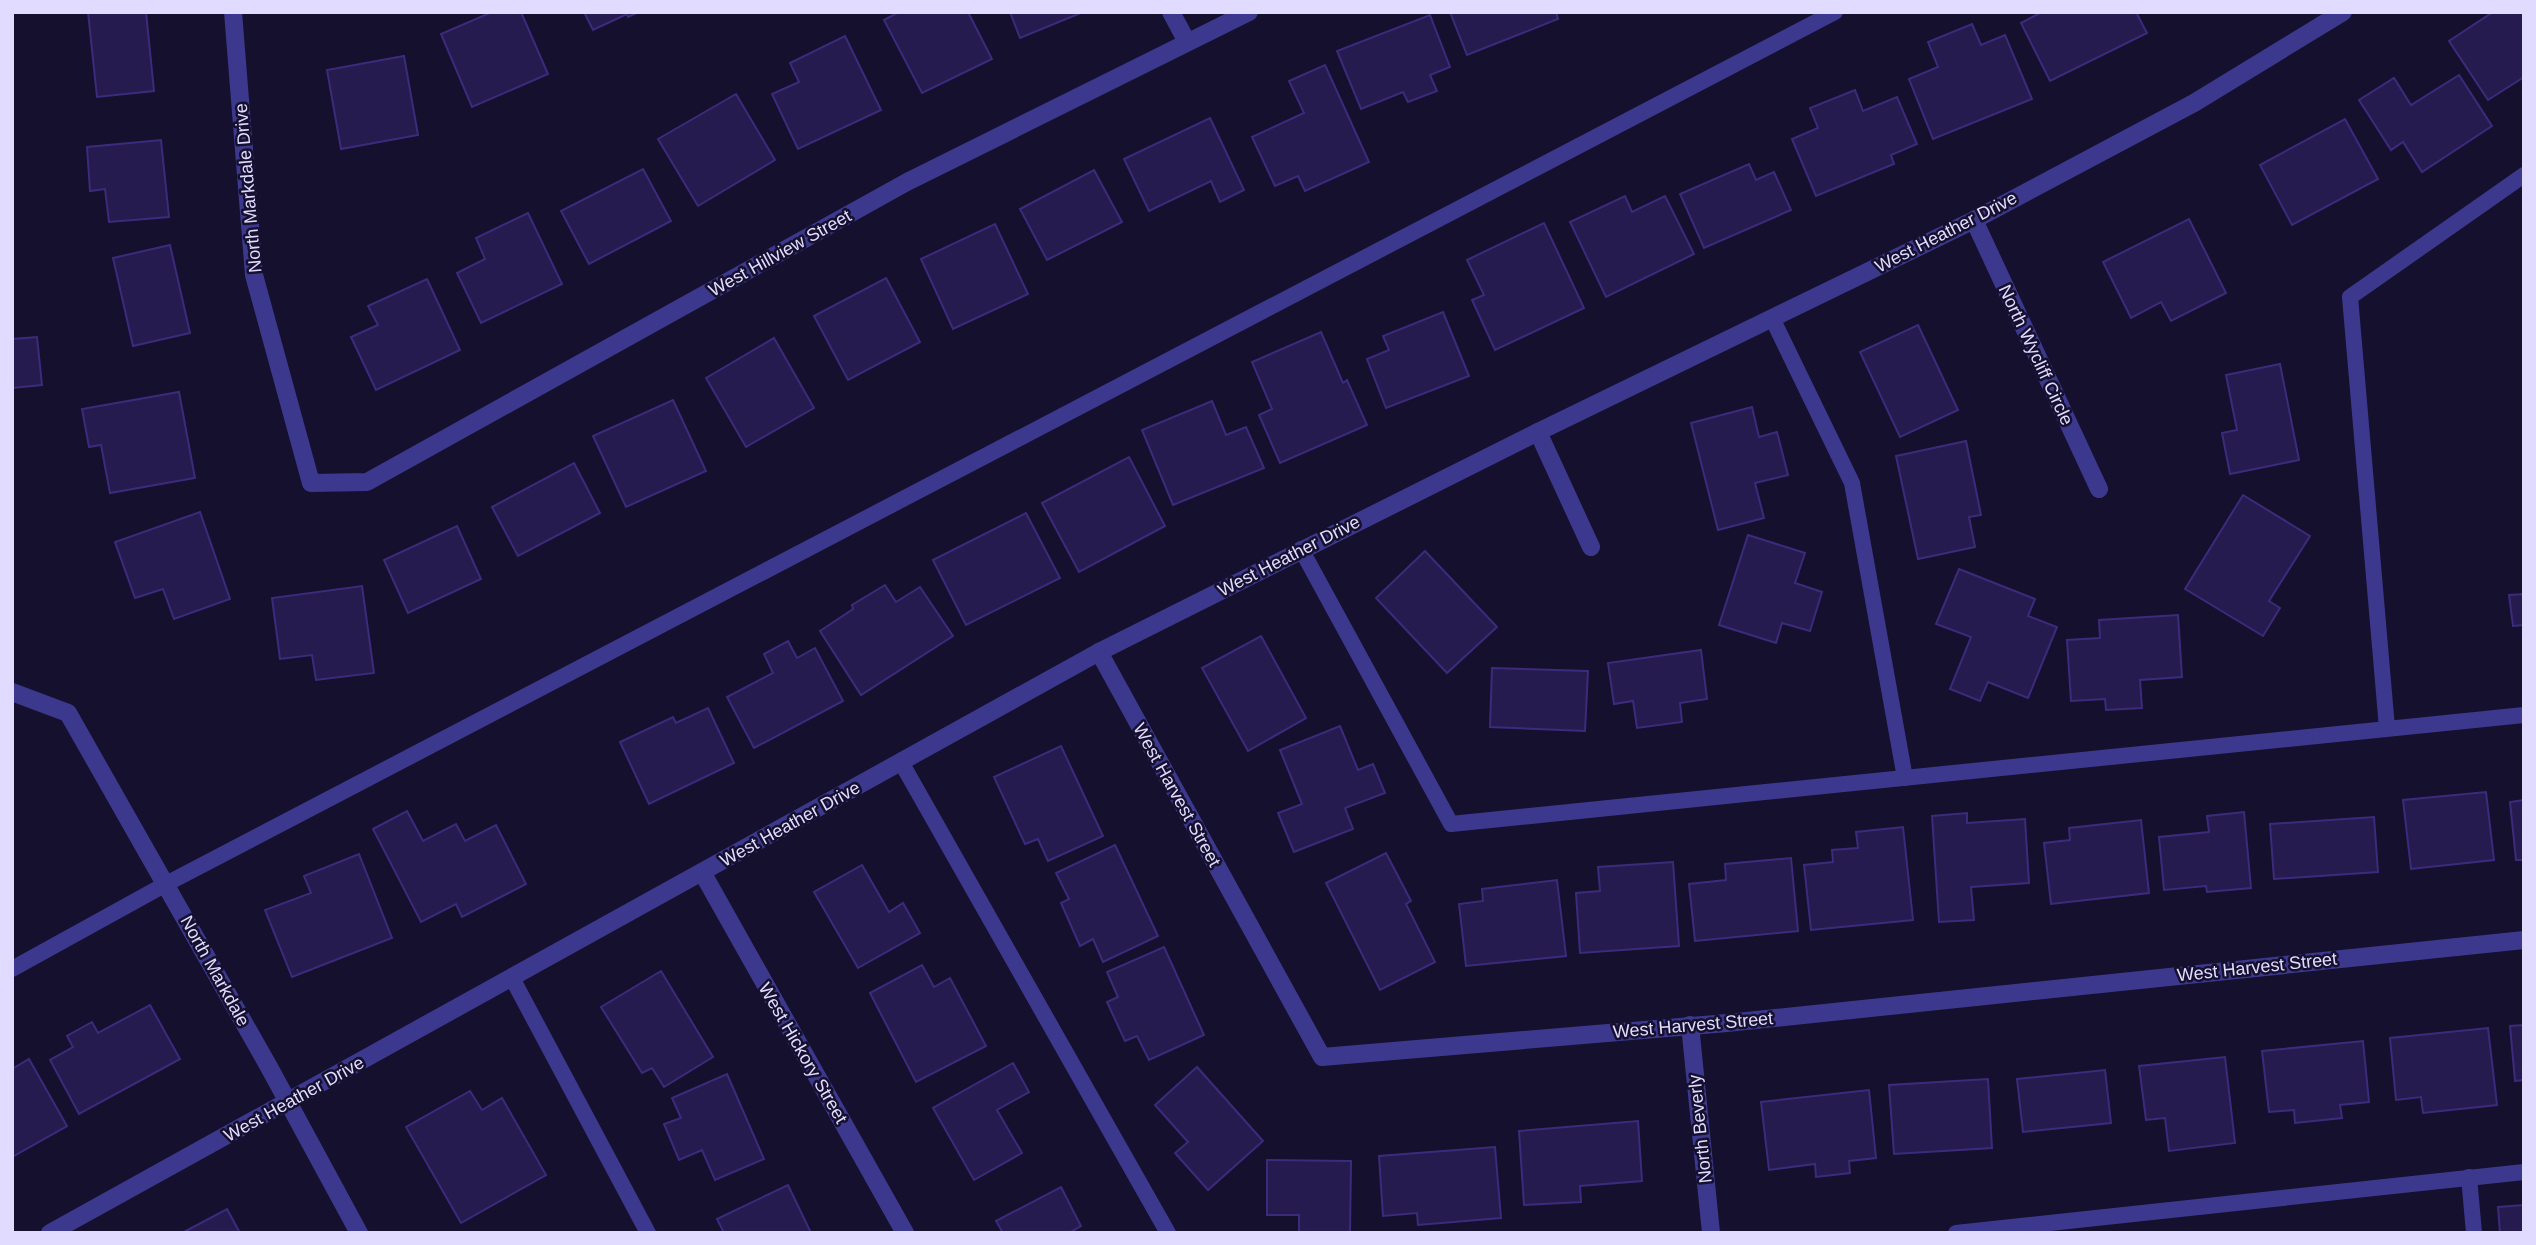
<svg xmlns="http://www.w3.org/2000/svg" width="2536" height="1245" font-family="Arial,sans-serif">
<style>
.building{fill:#261b4f;stroke:#3c2b7c;stroke-width:2}
.lines{fill:none;stroke-linecap:round;stroke-linejoin:round}
.lane{stroke:#3c388e;stroke-width:16}
.street{stroke:#3c388e;stroke-width:18}
.labels{text-anchor:middle;dominant-baseline:central;stroke-width:5;stroke-linejoin:round;paint-order:stroke}
.street-label{font-size:18px;fill:#e0dbff;stroke:#15102d}
</style>
<rect width="100%" height="100%" fill="#15102d"/>
<g class="building">
<polygon points="88,12 146,12 154,91 97,97"/>
<polygon points="492,12 521,12 548,74 472,107 441,34"/>
<polygon points="584,12 639,12 628,17 627,14 593,30"/>
<polygon points="899,12 968,12 992,59 922,93 884,20"/>
<polygon points="1010,12 1083,12 1020,38"/>
<polygon points="1450,12 1556,12 1558,19 1467,55"/>
<polygon points="2042,12 2136,12 2147,33 2050,81 2021,23"/>
<polygon points="2493,12 2524,12 2524,77 2488,100 2449,41"/>
<polygon points="1430,15 1450,67 1430,75 1437,91 1408,102 1403,92 1361,109 1337,51"/>
<polygon points="1972,24 1981,45 2005,35 2032,99 1933,139 1909,79 1938,67 1928,42"/>
<polygon points="845,36 881,110 798,149 772,94 799,82 790,63"/>
<polygon points="404,56 418,135 341,149 327,70"/>
<polygon points="1325,65 1369,162 1305,191 1298,176 1275,186 1252,137 1304,113 1289,81"/>
<polygon points="2459,75 2492,126 2422,172 2403,142 2391,150 2359,100 2394,78 2411,105"/>
<polygon points="1855,90 1863,111 1897,97 1917,144 1891,155 1894,164 1816,196 1792,139 1818,128 1810,108"/>
<polygon points="736,94 775,160 698,206 658,139"/>
<polygon points="1210,118 1244,190 1220,202 1211,181 1149,211 1124,159"/>
<polygon points="2345,119 2378,179 2292,225 2260,165"/>
<polygon points="161,140 169,217 109,222 105,189 90,191 87,147"/>
<polygon points="1749,164 1756,180 1774,172 1791,210 1704,248 1680,194"/>
<polygon points="643,169 671,221 589,264 561,211"/>
<polygon points="1094,170 1122,222 1047,260 1020,209"/>
<polygon points="1625,196 1632,212 1665,196 1694,254 1606,297 1570,222"/>
<polygon points="528,213 562,284 481,323 457,273 485,259 476,238"/>
<polygon points="2189,219 2226,293 2171,321 2161,302 2131,318 2103,262"/>
<polygon points="1544,223 1584,308 1495,350 1472,300 1484,295 1467,260"/>
<polygon points="995,224 1028,294 953,329 921,259"/>
<polygon points="170,245 190,333 133,346 113,258"/>
<polygon points="886,278 920,342 848,380 814,316"/>
<polygon points="427,279 460,350 376,390 351,337 378,325 368,306"/>
<polygon points="1443,312 1469,376 1386,408 1367,359 1389,350 1383,336"/>
<polygon points="1918,325 1958,410 1900,437 1860,352"/>
<polygon points="1321,332 1343,383 1347,380 1367,425 1280,463 1259,415 1272,409 1252,362"/>
<polygon points="37,337 42,385 12,388 12,339"/>
<polygon points="774,338 814,408 746,447 706,378"/>
<polygon points="2280,364 2299,460 2230,474 2222,433 2237,430 2226,375"/>
<polygon points="179,392 195,478 110,493 101,445 89,447 82,409"/>
<polygon points="673,400 706,471 626,507 593,436"/>
<polygon points="1212,401 1226,435 1246,427 1264,468 1173,505 1142,430"/>
<polygon points="1752,407 1759,437 1777,432 1788,475 1755,483 1764,518 1718,530 1691,423"/>
<polygon points="1966,441 1981,515 1969,517 1975,547 1918,559 1896,456"/>
<polygon points="1129,457 1165,526 1079,572 1042,503"/>
<polygon points="574,463 600,513 518,556 492,507"/>
<polygon points="2243,495 2310,536 2269,601 2280,608 2263,636 2185,589"/>
<polygon points="200,512 230,599 174,619 163,589 135,598 115,542"/>
<polygon points="1026,513 1060,578 966,625 933,560"/>
<polygon points="457,526 481,579 408,613 384,560"/>
<polygon points="1748,535 1805,553 1795,583 1822,592 1810,631 1782,623 1776,643 1719,625"/>
<polygon points="1425,551 1497,627 1447,673 1376,598"/>
<polygon points="1959,569 2035,599 2028,616 2057,627 2028,698 1988,682 1980,701 1950,689 1971,637 1936,624"/>
<polygon points="885,585 896,602 920,587 953,636 861,695 820,631 853,609 852,605"/>
<polygon points="362,586 374,673 316,680 312,655 280,659 272,598"/>
<polygon points="2524,594 2524,625 2513,626 2509,595"/>
<polygon points="2178,615 2182,677 2140,680 2142,708 2106,710 2105,699 2071,701 2067,640 2100,638 2099,620"/>
<polygon points="1261,636 1306,718 1248,751 1202,668"/>
<polygon points="788,641 797,658 815,648 843,701 754,748 727,697 773,673 764,654"/>
<polygon points="1701,650 1707,699 1680,703 1682,722 1637,728 1633,701 1614,704 1608,663"/>
<polygon points="1492,668 1588,671 1585,731 1490,727"/>
<polygon points="708,708 734,763 649,804 620,742 673,717 676,723"/>
<polygon points="1340,726 1358,770 1373,764 1385,793 1345,808 1353,829 1294,852 1278,813 1302,804 1280,750"/>
<polygon points="1061,746 1103,836 1048,861 1038,839 1025,844 994,777"/>
<polygon points="2486,792 2494,860 2411,869 2403,800"/>
<polygon points="2524,800 2524,860 2516,860 2510,802"/>
<polygon points="407,811 423,841 456,824 465,841 496,825 526,884 462,917 456,904 421,922 373,829"/>
<polygon points="2244,812 2251,888 2207,892 2206,886 2164,890 2159,837 2209,832 2207,816"/>
<polygon points="1967,813 1967,823 2025,819 2029,883 1971,887 1974,920 1939,922 1932,816"/>
<polygon points="2374,817 2378,872 2274,879 2270,824"/>
<polygon points="2141,820 2149,893 2051,904 2044,843 2070,840 2069,828"/>
<polygon points="1903,827 1913,920 1811,930 1804,865 1833,862 1832,850 1858,848 1856,832"/>
<polygon points="1115,845 1158,936 1103,962 1093,939 1080,946 1061,903 1069,899 1056,873"/>
<polygon points="1386,853 1411,901 1406,904 1435,962 1380,990 1326,883"/>
<polygon points="359,854 392,938 292,977 265,910 311,893 304,876"/>
<polygon points="1791,858 1798,931 1695,941 1689,884 1726,880 1725,864"/>
<polygon points="1673,862 1679,946 1580,953 1576,893 1600,891 1598,867"/>
<polygon points="862,865 889,912 903,903 920,933 858,968 814,892"/>
<polygon points="1557,880 1566,956 1466,966 1459,904 1483,901 1482,889"/>
<polygon points="1164,947 1204,1035 1149,1060 1137,1036 1125,1041 1107,1002 1118,997 1107,972"/>
<polygon points="922,965 934,987 950,978 986,1046 916,1082 870,993"/>
<polygon points="661,971 713,1057 664,1087 652,1068 642,1073 601,1007"/>
<polygon points="150,1005 180,1059 79,1114 50,1060 73,1047 67,1036 92,1022 98,1033"/>
<polygon points="2524,1025 2524,1080 2515,1081 2510,1026"/>
<polygon points="2488,1028 2497,1105 2423,1113 2421,1097 2396,1100 2390,1038"/>
<polygon points="2363,1041 2369,1102 2340,1105 2342,1118 2295,1123 2294,1110 2269,1112 2262,1051"/>
<polygon points="2225,1057 2235,1143 2169,1151 2165,1118 2146,1120 2139,1066"/>
<polygon points="29,1059 67,1126 12,1157 12,1069"/>
<polygon points="1013,1063 1029,1092 997,1110 1022,1153 974,1180 933,1108"/>
<polygon points="1197,1067 1263,1141 1208,1190 1175,1153 1188,1142 1155,1105"/>
<polygon points="2105,1070 2111,1123 2023,1132 2017,1079"/>
<polygon points="727,1074 764,1159 715,1180 702,1150 679,1160 664,1124 681,1118 672,1098"/>
<polygon points="1988,1079 1992,1148 1894,1154 1889,1085"/>
<polygon points="1869,1090 1876,1158 1849,1161 1850,1173 1816,1177 1815,1164 1769,1170 1761,1102"/>
<polygon points="470,1091 482,1110 502,1098 546,1175 461,1223 406,1127"/>
<polygon points="1638,1121 1642,1181 1580,1186 1581,1202 1524,1205 1519,1131"/>
<polygon points="1495,1147 1501,1218 1418,1225 1417,1213 1383,1216 1379,1156"/>
<polygon points="1267,1160 1351,1161 1350,1233 1299,1233 1299,1215 1267,1215"/>
<polygon points="788,1185 811,1233 724,1233 717,1219"/>
<polygon points="1061,1187 1081,1226 1069,1233 1003,1233 996,1221"/>
<polygon points="2524,1205 2524,1233 2500,1233 2498,1207"/>
<polygon points="227,1209 240,1233 182,1233"/>
</g>
<g class="lines">
<g class="lane">
<polyline points="1772,318 1852,483 1905,778"/>
<polyline points="1301,549 1451,824 2524,715"/>
<polyline points="2387,728 2350,297 2524,175"/>
<polyline points="901,762 1168,1233"/>
<polyline points="12,969 166,884 1835,12"/>
<polyline points="512,978 648,1233"/>
<polyline points="2469,1177 2474,1233"/>
<polyline points="1956,1233 2524,1172"/>
</g>
<g class="street">
<polyline points="233,12 254,275 311,483 367,482 907,182 1249,12"/>
<polyline points="1171,12 1187,42"/>
<polyline points="1974,220 2099,489"/>
<polyline points="1538,432 1591,547"/>
<polyline points="1099,652 1322,1057 1727,1023 2524,940"/>
<polyline points="12,692 68,713 269,1067 359,1233"/>
<polyline points="702,872 905,1233"/>
<polyline points="1690,1025 1711,1233"/>
<polyline points="50,1233 1099,652 1538,432 1974,220 2194,103 2343,12"/>
</g>
</g>
<g class="labels">
<g class="street-label">
<text transform="translate(248 188) rotate(-95)">North Markdale Drive</text>
<text transform="translate(1946 232) rotate(-27)">West Heather Drive</text>
<text transform="translate(780 253) rotate(-29)">West Hillview Street</text>
<text transform="translate(2036 355) rotate(65)">North Wycliff Circle</text>
<text transform="translate(1289 556) rotate(-27)">West Heather Drive</text>
<text transform="translate(1177 795) rotate(61)">West Harvest Street</text>
<text transform="translate(790 824) rotate(-29)">West Heather Drive</text>
<text transform="translate(2257 967) rotate(-6)">West Harvest Street</text>
<text transform="translate(215 971) rotate(61)">North Markdale</text>
<text transform="translate(1693 1025) rotate(-5)">West Harvest Street</text>
<text transform="translate(803 1053) rotate(60)">West Hickory Street</text>
<text transform="translate(294 1099) rotate(-29)">West Heather Drive</text>
<text transform="translate(1700 1129) rotate(-96)">North Beverly</text>
</g>
</g>
<rect width="2536" height="1245" fill="none" stroke="#e0dbff" stroke-width="28"/>
</svg>
